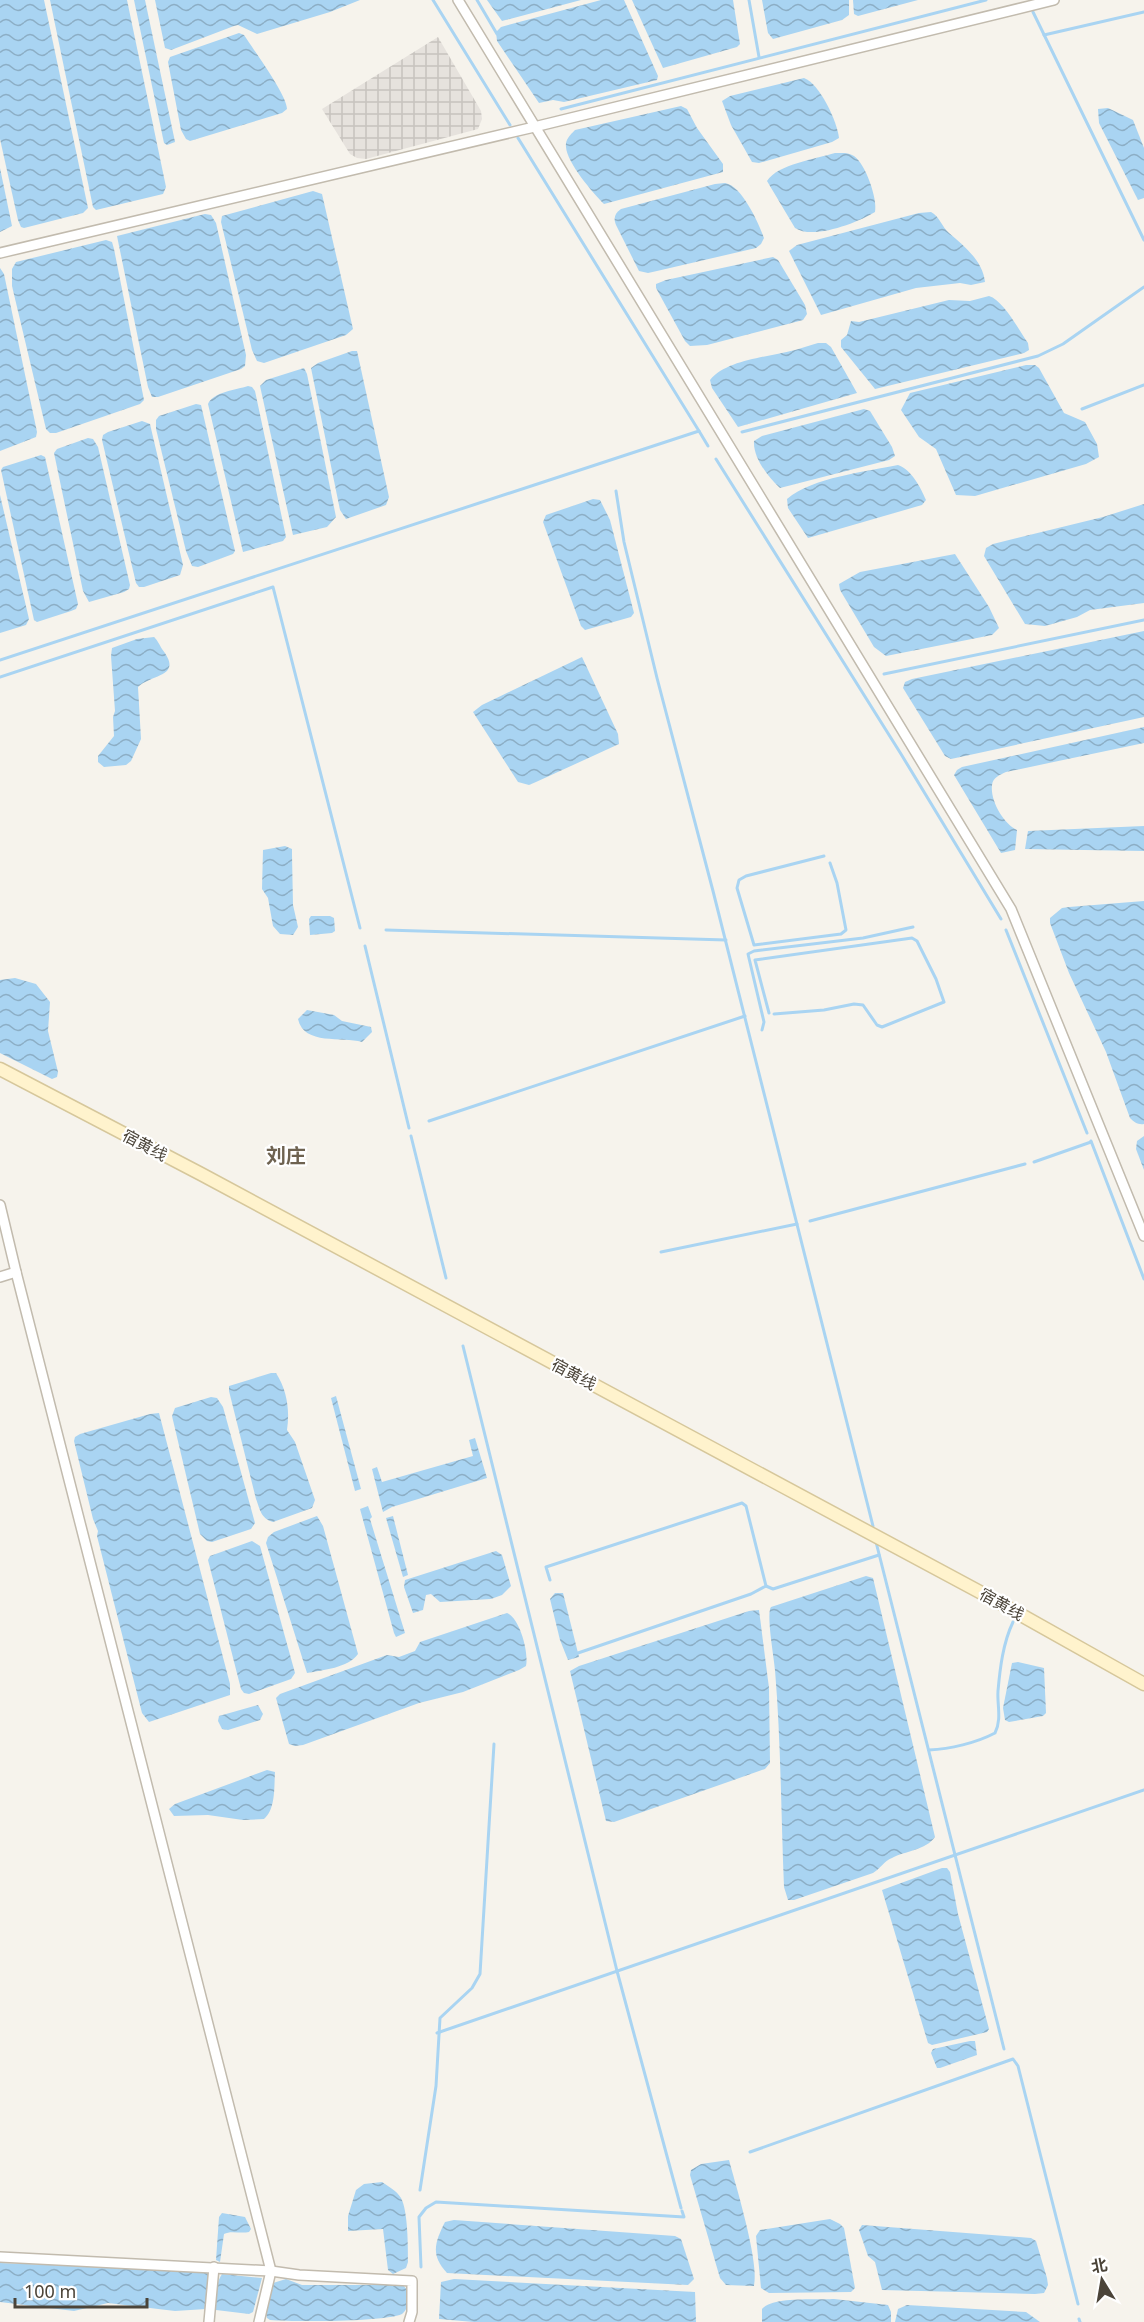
<svg xmlns="http://www.w3.org/2000/svg" width="1144" height="2322" font-family="'Noto Sans','Noto Sans SC',sans-serif">
<style>
.industrial{fill:url(#industrial-grid)}
.water{fill:url(#water-waves)}
.lines{fill:none;stroke-linecap:round;stroke-linejoin:round}
.stream{stroke:#a9d4f2;stroke-width:3}
.minor-casing{stroke:#c2bbae;stroke-width:12}
.secondary-casing{stroke:#d6c79b;stroke-width:15}
.minor{stroke:#fff;stroke-width:9}
.secondary{stroke:#fff3cd;stroke-width:12}
.labels{text-anchor:middle;dominant-baseline:central;stroke-width:4.5;stroke-linejoin:round;paint-order:stroke}
.street-label{font-size:16px;fill:#4b4439;stroke:#fff}
.quarter-label{font-size:20px;font-weight:bold;fill:#6e6250;stroke:#fff}
</style>
<defs>
<pattern id="industrial-grid" width="8" height="8" patternUnits="userSpaceOnUse" patternTransform="scale(1.5)"><rect width="8" height="8" fill="#e6e2dd"/><path d="M0 4h8M4 0v8" fill="none" stroke="#c7c3be"/></pattern>
<pattern id="water-waves" width="16" height="10" patternUnits="userSpaceOnUse" patternTransform="scale(1.5)"><rect width="16" height="10" fill="#a9d4f2"/><path d="M0 5q4-4 8 0t8 0" fill="none" stroke="#8caec5"/></pattern>
</defs>
<rect width="100%" height="100%" fill="#f6f3ec"/>
<polygon class="industrial" points="438,37 481,111 482,119 478,129 366,159 357,158 350,154 322,109"/>
<g class="water">
<polygon points="0,0 44,0 88,208 83,213 24,228 21,227 18,220 0,139"/>
<polygon points="50,0 127,0 166,187 163,194 96,210 93,207"/>
<polygon points="134,0 145,0 174,137 175,142 167,145 164,143"/>
<polygon points="155,0 360,0 330,12 257,34 238,25 234,26 171,50 165,48"/>
<polygon points="487,0 581,0 502,21"/>
<polygon points="601,0 624,0 658,76 657,80 564,102 553,100 539,103 497,41 496,32 501,27"/>
<polygon points="632,0 733,0 740,44 737,47 663,68"/>
<polygon points="762,0 849,0 849,15 842,20 773,39 768,33"/>
<polygon points="853,0 918,0 858,16 854,14"/>
<path d="M239 33 244 35C253 49 287 95 287 109L282 113 190 141 186 139 181 130 168 62 170 57Z"/>
<path d="M804 78C820 84 837 121 839 138L832 142 759 163 752 162 731 125 722 101 730 96Z"/>
<path d="M681 106 687 109 697 128 723 164V172L604 204C593 193 567 163 566 147 565 140 570 135 575 130Z"/>
<polygon points="1108,108 1133,120 1144,148 1144,198 1138,200 1099,123 1098,109"/>
<path d="M835 153C841 153 848 152 854 156 865 163 878 199 875 212 857 223 813 240 795 228L767 181C778 164 816 159 835 153Z"/>
<polygon points="0,168 12,226 0,232"/>
<path d="M725 183C742 186 758 222 764 238L761 244 756 248 657 271 648 273 639 271 616 225C613 218 615 213 621 209L715 184Z"/>
<polygon points="313,191 322,194 353,329 346,335 264,363 257,361 252,350 221,222 222,216"/>
<path d="M931 212C940 217 942 227 949 233 964 246 983 261 985 282L971 285 960 283 916 288 821 315 789 251 797 245 919 213Z"/>
<polygon points="205,214 211,215 216,223 246,355 245,366 241,369 158,397 152,397 148,387 117,236"/>
<polygon points="106,240 112,242 114,249 144,400 140,404 56,433 50,433 46,429 12,286 12,269 16,262"/>
<polygon points="773,257 778,260 805,305 807,314 803,320 707,345 690,346 685,341 656,288 656,284 666,280"/>
<polygon points="0,268 4,274 37,432 36,437 0,451"/>
<path d="M989 296C1003 300 1019 330 1028 343L1029 350 1024 353 875 389 841 347V340L847 335 851 321 859 322 949 300 970 301Z"/>
<path d="M818 343H826L831 347 857 393 738 427 712 388 710 380C727 359 770 357 795 350 803 348 810 345 818 343Z"/>
<polygon points="352,351 357,351 389,497 386,505 346,519 340,510 311,368 318,363"/>
<polygon points="1026,365 1035,365 1039,368 1064,413 1085,422 1097,444 1099,457 1086,464 975,496 956,495 936,449 919,437 901,410 910,393"/>
<polygon points="304,368 307,374 336,517 327,527 293,535 260,386 266,380"/>
<path d="M248 386 252 387 255 391 286 537 283 541 243 552 208 404C213 392 236 390 248 386Z"/>
<polygon points="196,404 201,405 235,551 233,554 198,567 192,566 186,551 156,429 156,420 159,416"/>
<path d="M864 409 870 411 892 447 895 456 889 460 780 488C768 477 753 458 754 441L762 436Z"/>
<polygon points="142,421 150,424 183,565 180,575 144,587 139,587 136,583 102,440 103,435 108,432"/>
<polygon points="88,438 93,439 98,447 130,585 129,589 124,592 89,602 83,591 54,453 57,449"/>
<polygon points="41,455 45,457 78,604 76,609 71,611 37,622 34,620 1,470 3,467"/>
<path d="M898 465C911 469 921 488 926 500L922 505 808 538 788 508 787 499C813 477 865 472 898 465Z"/>
<polygon points="0,495 29,619 26,625 0,633"/>
<polygon points="593,499 600,500 610,520 634,613 631,617 585,630 581,626 543,522 546,515"/>
<polygon points="1144,504 1144,603 1090,610 1077,617 1045,626 1025,624 984,556 986,548 993,544 1103,517"/>
<polygon points="955,554 989,607 999,628 992,635 886,656 874,647 840,590 839,584 860,572"/>
<polygon points="1144,631 1144,717 951,759 945,756 903,688 905,682 912,679"/>
<path d="M154 637C158 641 159 644 162 649 184 677 152 674 138 687L141 739 131 761 126 765 104 767 98 762V756L114 736 113 717 115 711 111 656 112 648 137 639Z"/>
<polygon points="582,657 618,734 619,744 536,782 529,785 518,782 473,712 482,705"/>
<path d="M1144 727V743L1006 772C1000 775 993 777 992 785 990 801 1004 824 1017 830L1015 850 1001 853 954 775 957 770 962 767Z"/>
<polygon points="1144,826 1144,851 1025,849 1028,831"/>
<polygon points="285,846 292,849 292,855 293,905 298,927 293,935 280,934 273,926 268,898 262,889 263,850"/>
<path d="M1144 901V1124C1138 1125 1134 1122 1130 1118L1106 1052 1069 973 1050 923V918L1062 908 1069 907Z"/>
<polygon points="311,916 330,916 334,918 335,931 332,933 310,935 309,919"/>
<polygon points="15,978 36,984 50,1002 48,1031 58,1072 57,1077 52,1079 0,1053 0,980"/>
<path d="M307 1010 334 1015 342 1021 371 1027 372 1032 362 1042C342 1036 304 1046 298 1019Z"/>
<polygon points="1144,1136 1144,1170 1136,1149 1137,1141"/>
<path d="M271 1373H276C287 1390 290 1410 287 1430L295 1442 315 1500 312 1508 273 1522C261 1519 260 1509 256 1499L229 1391V1386Z"/>
<polygon points="336,1396 361,1489 355,1491 331,1398"/>
<polygon points="211,1397 217,1398 223,1407 255,1523 251,1529 212,1542 207,1541 200,1534 172,1416 175,1408"/>
<polygon points="159,1413 230,1684 230,1695 149,1722 142,1713 97,1536 98,1531 93,1519 74,1441 75,1437 80,1434 150,1414"/>
<polygon points="475,1438 487,1478 392,1507 383,1512 372,1469 377,1467 382,1482 473,1456 469,1440"/>
<polygon points="368,1506 372,1517 370,1519 405,1633 396,1637 394,1633 360,1509"/>
<path d="M317 1516 323 1526 358 1654C348 1668 323 1670 307 1673L266 1543 268 1537 274 1532Z"/>
<polygon points="393,1516 408,1575 403,1577 386,1518"/>
<polygon points="252,1541 260,1546 295,1673 291,1679 249,1694 244,1693 241,1689 208,1560 210,1556"/>
<polygon points="496,1551 502,1555 511,1586 502,1595 491,1599 440,1602 431,1594 426,1595 423,1610 413,1613 404,1587 405,1580"/>
<path d="M866 1576 873 1578 935 1837C926 1850 905 1851 892 1858 884 1861 880 1869 873 1873L794 1900H788L784 1887C781 1815 781 1742 775 1670 774 1657 766 1614 771 1607Z"/>
<polygon points="555,1593 563,1593 579,1657 568,1660 560,1640 550,1599"/>
<polygon points="759,1610 769,1688 770,1763 765,1769 614,1822 606,1821 570,1671 579,1666 749,1611"/>
<path d="M507 1613C520 1618 529 1653 526 1666L519 1670 463 1692 419 1703 303 1745 295 1746 289 1744 276 1698 280 1694 387 1655 399 1657 415 1651 420 1642Z"/>
<polygon points="1018,1662 1044,1668 1046,1713 1043,1716 1009,1722 1005,1720 1003,1708 1012,1663"/>
<polygon points="258,1705 263,1714 260,1720 228,1730 222,1729 218,1721 219,1716"/>
<path d="M267 1770 275 1772C274 1786 276 1809 264 1819L243 1820 208 1815 174 1816 169 1809 175 1804Z"/>
<polygon points="942,1868 947,1868 950,1872 958,1914 989,2029 987,2032 932,2045 928,2043 882,1890"/>
<polygon points="970,2041 975,2041 977,2055 940,2068 937,2068 931,2053 933,2049"/>
<path d="M729 2160C736 2186 760 2264 754 2286L726 2285 720 2278 690 2175 691 2170 701 2164Z"/>
<path d="M382 2182C389 2187 396 2190 401 2198 408 2211 408 2246 408 2262L406 2268 393 2274 388 2270 383 2229 348 2231V2216L356 2190 364 2184Z"/>
<path d="M222 2213 245 2217 251 2229 249 2232C240 2234 231 2230 224 2234L220 2262 216 2260 219 2217Z"/>
<polygon points="830,2219 840,2224 844,2228 855,2288 851,2292 769,2293 761,2288 756,2236 760,2230"/>
<path d="M454 2220 675 2236 681 2239 694 2279 688 2285 447 2273C430 2255 435 2242 445 2222Z"/>
<polygon points="862,2225 1031,2238 1036,2241 1047,2278 1048,2285 1044,2293 1035,2294 882,2290 875,2262 868,2256 859,2230"/>
<polygon points="0,2263 208,2271 211,2273 206,2309 175,2311 108,2303 74,2311 0,2302"/>
<path d="M222 2274 262 2278 253 2312 249 2314 216 2310C213 2299 216 2283 222 2274Z"/>
<path d="M286 2279 302 2285H403C408 2290 408 2294 408 2302 407 2307 406 2311 402 2314 386 2322 293 2322 270 2320L267 2318 266 2314 273 2283Z"/>
<polygon points="454,2279 695,2292 696,2322 474,2322 439,2319 441,2282"/>
<path d="M834 2299 888 2305 891 2312V2322H762V2309C773 2296 817 2300 834 2299Z"/>
<polygon points="907,2305 1026,2312 1040,2322 895,2322 898,2309"/>
</g>
<g class="lines">
<g class="stream">
<polyline points="433,0 510,125"/>
<polyline points="477,0 497,34"/>
<polyline points="749,0 759,57"/>
<polyline points="1033,12 1144,240"/>
<polyline points="1044,35 1144,12"/>
<polyline points="561,109 986,0"/>
<polyline points="1082,409 1144,385"/>
<polyline points="699,431 708,446"/>
<polyline points="742,432 1038,356 1063,344 1144,287"/>
<polyline points="716,459 901,754 1001,919"/>
<polyline points="616,491 624,542 657,678 713,891 873,1526"/>
<polyline points="0,660 699,431 518,138"/>
<polyline points="884,674 1144,620"/>
<polyline points="0,677 273,587 360,928"/>
<polyline points="824,856 746,876 739,880 737,888 754,945 841,934 846,930 837,883 830,863"/>
<polyline points="386,930 726,940"/>
<polyline points="1006,930 1087,1133"/>
<polyline points="365,946 409,1128"/>
<polyline points="769,1013 755,960 912,938 917,941 936,979 944,1002 882,1027 877,1025 863,1005 854,1004 824,1010 774,1014"/>
<polyline points="762,1030 764,1022 748,954 754,951 863,938 913,927"/>
<polyline points="429,1121 745,1016"/>
<polyline points="411,1136 446,1278"/>
<polyline points="1091,1141 1144,1279"/>
<polyline points="1034,1162 1091,1142"/>
<polyline points="810,1221 1025,1164"/>
<polyline points="661,1252 797,1224"/>
<polyline points="463,1346 617,1971 681,2208"/>
<polyline points="876,1542 1004,2049"/>
<polyline points="550,1580 546,1567 742,1503 746,1506 766,1586 751,1594 578,1653"/>
<polyline points="766,1586 773,1589 879,1555"/>
<path d="M929 1750C950 1749 976 1743 995 1733 1002 1719 997 1705 998 1691 1000 1668 1003 1643 1013 1622"/>
<polyline points="437,2033 1144,1790"/>
<polyline points="750,2152 1013,2059 1018,2066 1078,2304"/>
<polyline points="420,2190 436,2086 440,2018 472,1988 480,1974 494,1744"/>
<polyline points="421,2267 419,2217 426,2208 436,2202 684,2217 682,2211"/>
<polyline points="1079,2319 1080,2322"/>
</g>
<g class="minor-casing">
<g id="minor">
<polyline points="458,0 1011,909 1144,1236"/>
<polyline points="0,253 530,128 1054,0"/>
<polyline points="0,1205 16,1272 0,1277"/>
<polyline points="16,1272 271,2271 259,2322"/>
<polyline points="0,2257 271,2271 299,2275 412,2281 412,2312 409,2322"/>
<polyline points="209,2322 214,2267"/>
</g>
</g>
<g class="secondary-casing">
<polyline id="secondary" points="0,1069 201,1174 991,1598 1144,1684"/>
</g>
<use href="#minor" class="minor"/>
<use href="#secondary" class="secondary"/>
</g>
<g class="labels">
<g class="street-label">
<text transform="translate(145 1145) rotate(28)">宿黄线</text>
<text transform="translate(574 1374) rotate(28)">宿黄线</text>
<text transform="translate(1002 1604) rotate(29)">宿黄线</text>
</g>
<g class="quarter-label">
<text x="286" y="1155">刘庄</text>
</g>
</g>
<g transform="translate(1102 2280) rotate(349)" stroke="#ffffff" stroke-width="4.5" paint-order="stroke">
<path d="M0-4.5L10 22L0 15L-10 22Z" fill="#4b4439"/>
<text y="-9" font-size="16" font-weight="bold" text-anchor="middle" fill="#4b4439">北</text>
</g>
<path d="M15 2298v9h132v-9" fill="none" stroke="#4b4439" stroke-width="3"/>
<text x="24" y="2298" font-size="18" fill="#4b4439" stroke="#ffffff" stroke-width="4.5" paint-order="stroke">100 m</text>
</svg>
